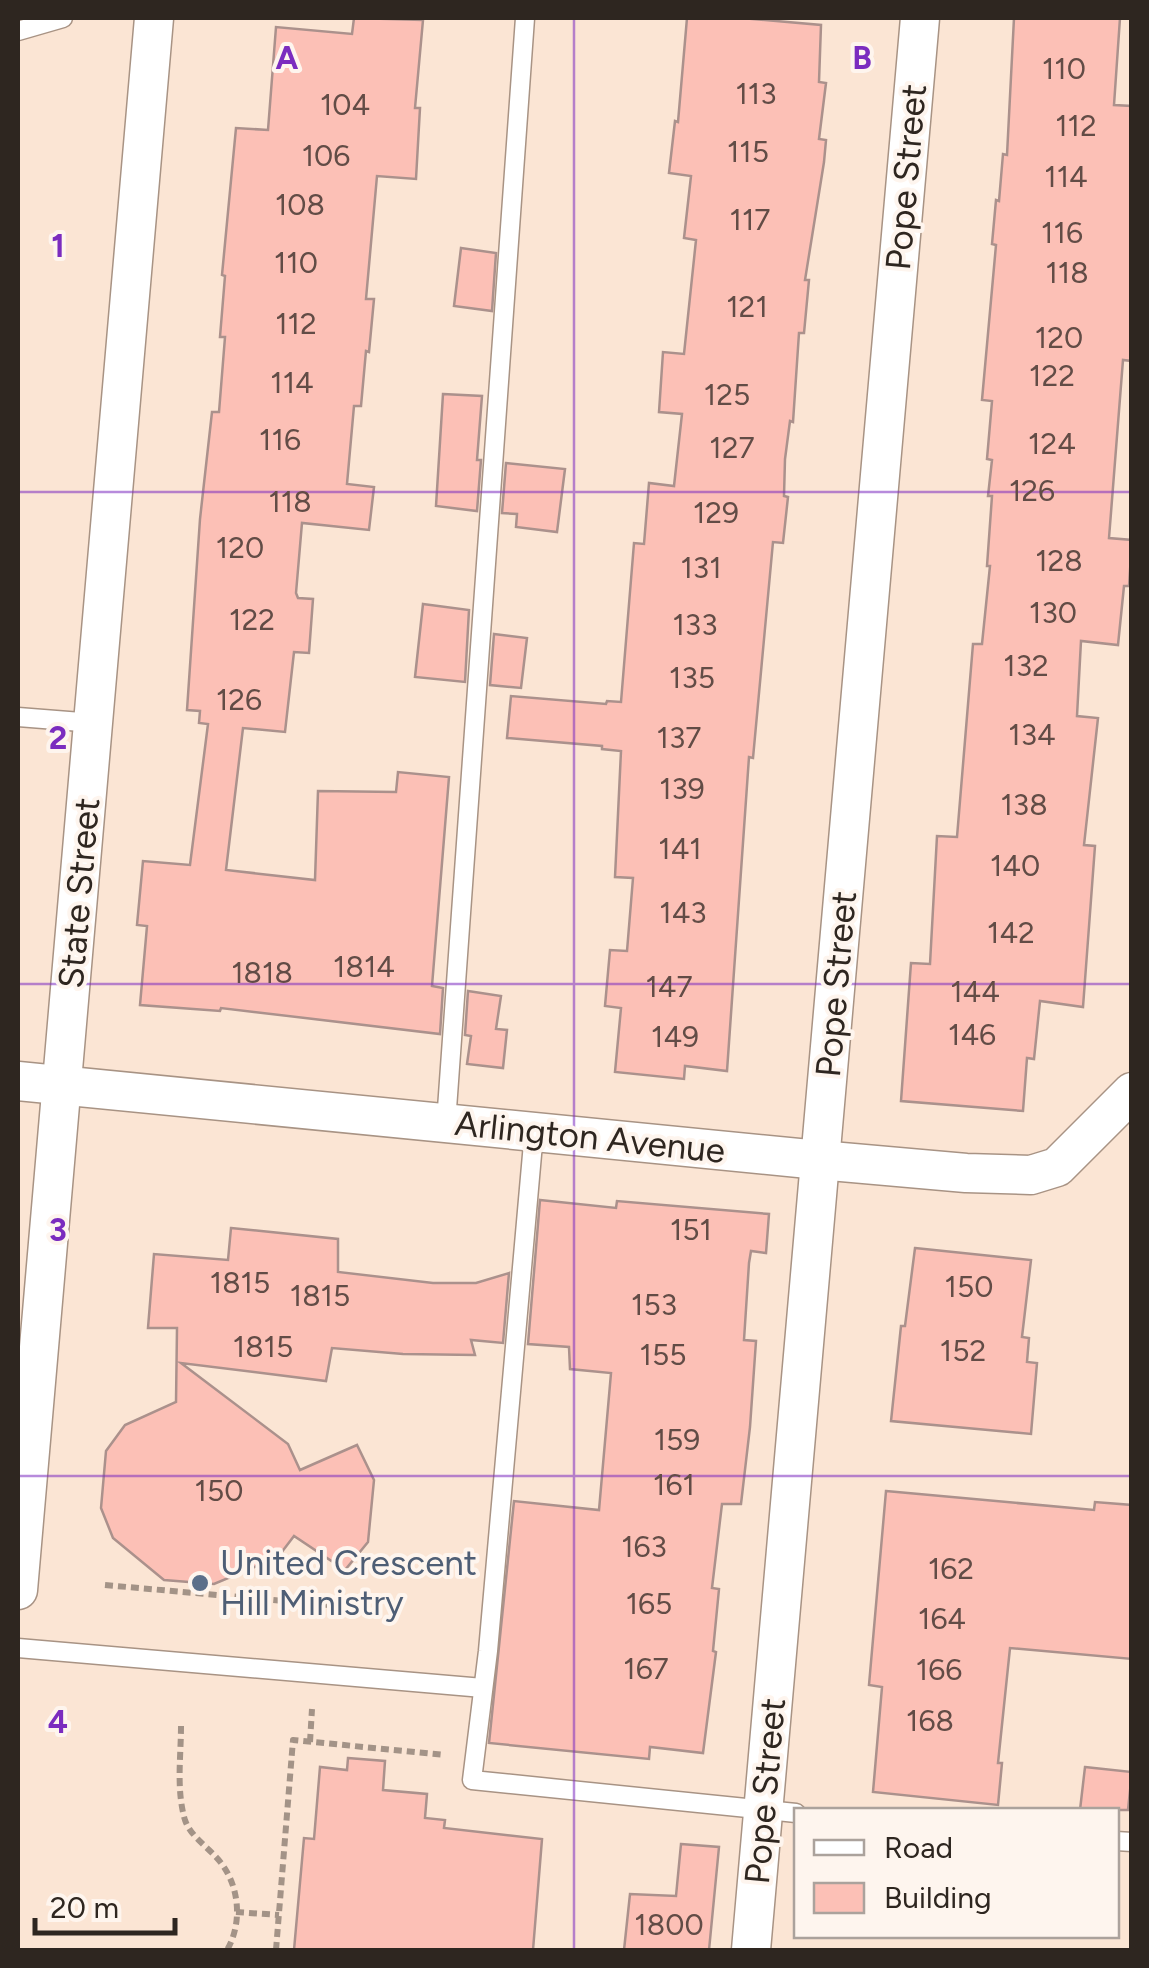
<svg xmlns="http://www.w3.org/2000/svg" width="1149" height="1968" font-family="Figtree,sans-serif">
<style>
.building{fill:#fcc0b6;stroke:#ab918c;stroke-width:2.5}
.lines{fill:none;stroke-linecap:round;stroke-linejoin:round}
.service-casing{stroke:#a89384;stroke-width:21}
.minor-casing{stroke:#a89384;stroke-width:41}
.path{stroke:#a39387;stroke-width:6;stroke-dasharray:8 5;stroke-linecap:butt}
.service{stroke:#fff;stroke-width:18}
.minor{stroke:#fff;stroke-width:38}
.grid{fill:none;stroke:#7b2cbf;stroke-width:2.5;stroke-opacity:0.55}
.service-dot{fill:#5c6f8a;stroke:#fef5ee;stroke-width:4}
.labels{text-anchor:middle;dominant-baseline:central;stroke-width:8;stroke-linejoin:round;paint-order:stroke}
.number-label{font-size:30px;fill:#624c46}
.street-label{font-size:35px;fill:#2e2620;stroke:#fef5ee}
.service-label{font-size:35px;fill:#4e5e75;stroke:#fef5ee;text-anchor:start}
.grid-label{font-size:32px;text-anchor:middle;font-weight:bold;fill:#7b2cbf;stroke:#fef5ee;stroke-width:8;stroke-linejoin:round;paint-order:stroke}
</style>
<rect width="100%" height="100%" fill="#fbe5d4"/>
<g class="building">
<polygon points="354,18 423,20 415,108 420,108 416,179 377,176 366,299 374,299 369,352 366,351 361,406 354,406 347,484 374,487 369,530 302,523 296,593 298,598 313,599 309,653 294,652 285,732 243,728 226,870 315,880 318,791 396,792 398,772 449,777 432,986 443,988 440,1034 221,1008 220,1011 140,1005 147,926 137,925 143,861 190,865 208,724 199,723 200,711 187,710 200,519 212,412 219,412 225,337 220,337 225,276 222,275 236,128 268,130 276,27 352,34"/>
<polygon points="687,18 741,18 821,25 819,82 826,83 819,139 826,140 824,162 805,280 809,280 804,333 799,333 793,422 790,421 785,459 784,496 788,497 783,543 773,542 753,758 749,757 727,1071 685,1066 684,1079 615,1072 621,1008 605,1006 610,950 627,951 633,878 615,877 621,751 602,749 602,746 507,738 511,696 606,704 607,701 621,702 634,543 644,544 649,483 674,486 682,414 659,412 663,352 684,354 696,240 684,238 691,176 669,173 675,121 678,122"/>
<polygon points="1014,18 1120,18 1114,105 1132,106 1132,361 1123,360 1109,538 1132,540 1129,586 1124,586 1118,645 1081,641 1077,716 1098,718 1084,845 1095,846 1083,1007 1040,1001 1034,1059 1027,1058 1023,1111 901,1101 911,963 930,964 937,836 957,837 973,644 982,644 990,566 987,566 992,496 988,496 992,460 987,459 992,401 982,400 996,245 992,244 996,200 999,201 1003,154 1007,155"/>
<polygon points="461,248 496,253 492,311 454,306"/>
<polygon points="443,394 482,396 477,460 481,460 477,511 436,506"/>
<polygon points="506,463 565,469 557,532 516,527 517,514 502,513"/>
<polygon points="423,604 469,610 465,682 415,677"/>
<polygon points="494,634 527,638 521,688 490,685"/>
<polygon points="468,991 501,996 496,1029 507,1030 503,1068 467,1064 471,1036 465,1035"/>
<polygon points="540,1200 616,1208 617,1201 769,1214 766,1253 751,1251 749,1263 744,1340 756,1341 750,1427 741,1504 722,1504 712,1588 719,1589 713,1651 716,1652 703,1753 650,1747 649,1759 489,1743 514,1501 599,1510 611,1373 570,1369 569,1347 528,1344"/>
<polygon points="231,1228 338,1239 338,1272 433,1283 476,1283 509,1273 503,1343 471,1340 475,1355 403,1354 332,1348 326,1381 181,1363 288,1444 300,1470 357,1445 374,1480 368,1542 345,1570 294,1536 278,1557 214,1584 164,1580 113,1538 101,1508 106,1451 125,1425 176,1402 177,1328 148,1328 154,1254 228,1260"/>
<polygon points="915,1248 1031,1260 1022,1337 1029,1338 1027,1362 1037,1363 1031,1434 891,1421 901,1326 905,1326"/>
<polygon points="886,1491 1094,1510 1095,1502 1132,1505 1132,1659 1010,1648 998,1763 1002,1763 998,1805 873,1792 882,1687 869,1685"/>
<polygon points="348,1758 385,1761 383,1790 427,1794 425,1818 445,1820 444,1828 542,1839 533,1950 294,1950 304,1838 314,1839 320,1767 347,1770"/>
<polygon points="1085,1767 1132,1772 1128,1810 1080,1810"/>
<polygon points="681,1844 719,1847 709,1950 624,1950 630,1894 676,1896"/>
</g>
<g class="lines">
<g class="service-casing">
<g id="service">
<polyline points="18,31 63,18"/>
<polyline points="18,717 94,723"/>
<polyline points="446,1123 525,18"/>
<polyline points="534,1132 488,1651 472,1780 796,1813"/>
<polyline points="18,1648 483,1688"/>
<polyline points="1116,1841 1132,1842"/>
</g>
</g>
<g class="minor-casing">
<g id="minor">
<polyline points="18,1081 819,1160 966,1173 1031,1175 1057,1167 1132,1092"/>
<polyline points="18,1590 154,18"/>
<polyline points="751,1950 920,18"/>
</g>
</g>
<g class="path">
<polyline points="105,1585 340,1606"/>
<path d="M181 1726C181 1756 176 1790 185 1820 190 1835 205 1845 215 1856 239 1880 244 1921 227 1950"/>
<polyline points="310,1742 312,1709"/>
<polyline points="236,1912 279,1915"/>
<polyline points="276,1950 293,1740 445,1755"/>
</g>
<use href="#service" class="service"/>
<use href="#minor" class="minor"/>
</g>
<path class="grid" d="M574 18V1950M18 492H1132M18 984H1132M18 1476H1132"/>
<circle class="service-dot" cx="200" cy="1583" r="10"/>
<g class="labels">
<g class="number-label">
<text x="1064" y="68">110</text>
<text x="756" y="93">113</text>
<text x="345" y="104">104</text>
<text x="1076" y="125">112</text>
<text x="748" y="151">115</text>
<text x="326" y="155">106</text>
<text x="1066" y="176">114</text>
<text x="300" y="204">108</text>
<text x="750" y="219">117</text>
<text x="1062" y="232">116</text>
<text x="296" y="262">110</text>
<text x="1067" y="272">118</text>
<text x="747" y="306">121</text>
<text x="296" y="323">112</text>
<text x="1059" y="337">120</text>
<text x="1052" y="375">122</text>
<text x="292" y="382">114</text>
<text x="727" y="394">125</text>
<text x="280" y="439">116</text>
<text x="1052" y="443">124</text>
<text x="732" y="447">127</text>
<text x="1032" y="490">126</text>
<text x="290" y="501">118</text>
<text x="716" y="512">129</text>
<text x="240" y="547">120</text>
<text x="1059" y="560">128</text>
<text x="701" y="567">131</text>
<text x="1053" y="612">130</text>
<text x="252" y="619">122</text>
<text x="695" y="624">133</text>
<text x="1026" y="665">132</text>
<text x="692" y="677">135</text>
<text x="239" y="699">126</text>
<text x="1032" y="734">134</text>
<text x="679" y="737">137</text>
<text x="682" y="788">139</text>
<text x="1024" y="804">138</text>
<text x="680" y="848">141</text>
<text x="1015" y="865">140</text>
<text x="683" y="912">143</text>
<text x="1011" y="932">142</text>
<text x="364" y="966">1814</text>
<text x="262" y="972">1818</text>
<text x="669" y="986">147</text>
<text x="975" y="991">144</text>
<text x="972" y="1034">146</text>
<text x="675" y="1036">149</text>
<text x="691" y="1229">151</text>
<text x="240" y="1282">1815</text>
<text x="969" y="1286">150</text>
<text x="320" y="1295">1815</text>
<text x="654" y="1304">153</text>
<text x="263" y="1346">1815</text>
<text x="963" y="1350">152</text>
<text x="663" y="1354">155</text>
<text x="677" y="1439">159</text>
<text x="674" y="1484">161</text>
<text x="219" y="1490">150</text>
<text x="644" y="1546">163</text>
<text x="951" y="1568">162</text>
<text x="649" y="1603">165</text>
<text x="942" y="1618">164</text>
<text x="646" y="1668">167</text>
<text x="939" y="1669">166</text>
<text x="930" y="1720">168</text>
<text x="669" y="1924">1800</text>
</g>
<g class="street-label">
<text transform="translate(906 177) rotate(-85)">Pope Street</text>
<text transform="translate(79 893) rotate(-85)">State Street</text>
<text transform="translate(836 984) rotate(-85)">Pope Street</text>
<text transform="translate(590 1137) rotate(6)">Arlington Avenue</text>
<text transform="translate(765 1791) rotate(-85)">Pope Street</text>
</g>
<g class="service-label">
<text x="220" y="1563">United Crescent<tspan x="220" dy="40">Hill Ministry</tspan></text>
</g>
</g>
<g class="grid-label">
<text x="287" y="69">A</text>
<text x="862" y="69">B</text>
<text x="58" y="257">1</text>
<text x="58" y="749">2</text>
<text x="58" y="1241">3</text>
<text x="58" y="1733">4</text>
</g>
<rect width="1149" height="1968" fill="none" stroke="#2e2620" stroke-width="40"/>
<rect x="794" y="1808" width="325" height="130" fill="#fef5ee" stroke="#aba29c" stroke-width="2.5"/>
<rect x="814" y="1840" width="50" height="15" fill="#ffffff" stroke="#aba29c" stroke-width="2.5"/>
<text x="884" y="1858" font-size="30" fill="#2e2620">Road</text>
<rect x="814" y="1883" width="50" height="30" fill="#fcc0b6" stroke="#aba29c" stroke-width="2.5"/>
<text x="884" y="1908" font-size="30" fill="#2e2620">Building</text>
<path d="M35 1918v15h140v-15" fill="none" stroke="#2e2620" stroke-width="5"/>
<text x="50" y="1918" font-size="30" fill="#2e2620" stroke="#fef5ee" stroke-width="8" paint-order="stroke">20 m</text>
</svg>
